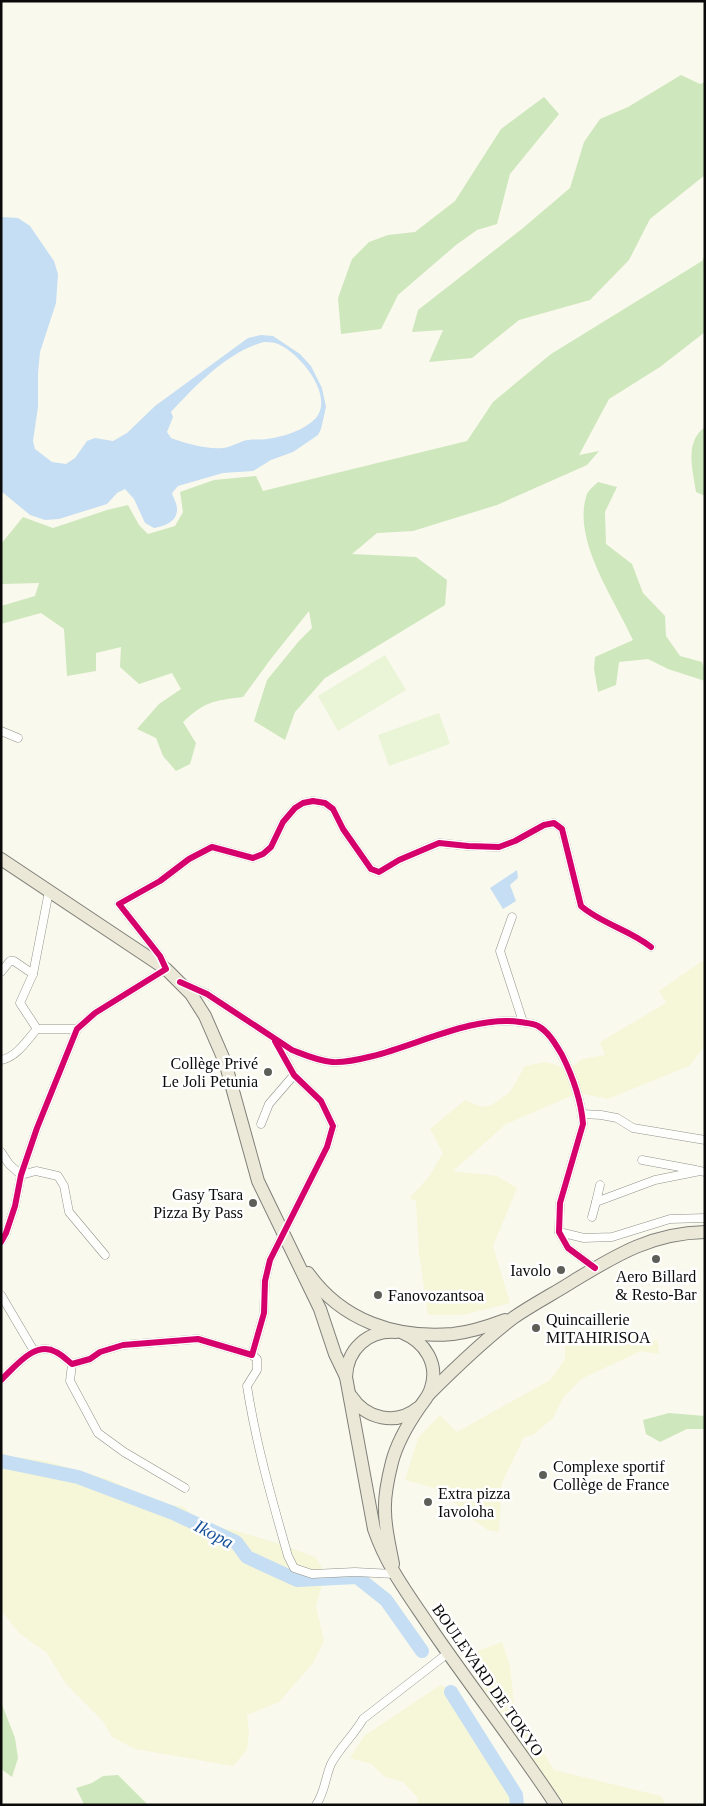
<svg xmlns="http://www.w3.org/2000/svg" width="706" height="1806" font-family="'Times New Roman',serif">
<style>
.farmland{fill:#f6f6d9}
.forest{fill:#cee7bc}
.pitch{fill:#eaf4d7}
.water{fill:#c5def3;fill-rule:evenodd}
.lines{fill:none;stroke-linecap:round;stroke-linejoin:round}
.river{stroke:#c5def3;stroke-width:14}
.minor-casing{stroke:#92928c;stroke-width:9}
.primary-casing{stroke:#7f7f7a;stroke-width:14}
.minor{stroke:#fefefc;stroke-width:8}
.primary{stroke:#ebe8d7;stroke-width:12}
.cycleway-casing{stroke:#fff;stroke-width:9}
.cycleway{stroke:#d6006c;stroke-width:6}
.poi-dot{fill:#5e5e59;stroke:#fff;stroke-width:2}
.labels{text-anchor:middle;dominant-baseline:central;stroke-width:5;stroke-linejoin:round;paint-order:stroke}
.poi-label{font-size:16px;fill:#0a0a0a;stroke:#fff;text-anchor:start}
.street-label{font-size:16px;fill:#0a0a0a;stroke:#fff}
.water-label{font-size:18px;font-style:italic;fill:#175299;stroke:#fff}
</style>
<rect width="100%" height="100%" fill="#faf9ed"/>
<g class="farmland">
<polygon points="705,959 705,1046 689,1066 608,1099 578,1093 506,1124 453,1171 497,1176 517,1188 493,1246 510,1303 463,1315 428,1315 419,1254 416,1201 409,1198 428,1178 443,1153 430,1129 465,1100 481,1107 492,1105 510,1092 525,1066 546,1062 569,1069 582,1059 605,1055 600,1042 666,1003 659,991"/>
<polygon points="581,1333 631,1336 658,1341 659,1354 641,1351 581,1379 564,1397 553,1418 533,1435 524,1437 502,1483 499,1532 488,1530 466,1515 457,1504 439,1496 434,1488 405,1480 418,1438 440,1415 457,1432 550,1380 565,1359 565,1342"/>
<polygon points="1,1450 6,1456 46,1461 110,1480 160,1503 184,1507 203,1525 233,1530 280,1544 315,1557 325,1573 316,1606 324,1641 313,1663 279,1702 247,1715 249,1733 247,1750 233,1766 135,1749 112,1737 103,1721 66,1684 47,1653 19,1633 1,1610"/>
<polygon points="502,1642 510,1666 514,1704 554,1770 661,1796 666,1805 565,1805 481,1686 474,1669 473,1661 475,1654 480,1650"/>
<polygon points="440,1685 455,1691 465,1704 466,1728 508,1781 523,1805 416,1805 418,1798 403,1782 385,1777 371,1764 350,1758 364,1736"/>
</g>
<g class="forest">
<polygon points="681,75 700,84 705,82 705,175 650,219 629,260 590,300 519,320 472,358 429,362 443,330 412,332 418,310 523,228 570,188 584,142 600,119 628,107"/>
<polygon points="544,97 559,114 510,174 497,224 477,230 456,245 398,295 381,329 341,334 338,298 352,259 369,242 388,235 415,232 455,201 501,129"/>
<path d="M705 255V332L660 367 609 399 579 455 599 451 587 465 497 505 413 531 377 533 352 554 416 557 447 580 445 605 325 678 295 712 285 740 254 721 267 680 299 641 312 628 309 611 270 660 243 697C212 701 206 701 183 722L196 743 190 764 176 771 163 756 156 738 137 729 159 704 181 689 172 673 139 684 120 667 121 647 96 653V671L67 676 64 629 41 613 1 624V606L35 596 39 583 2 584 1 583V544L23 517 53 528 107 510 128 505 139 525 148 534 175 526 183 512 180 492 214 480 256 476 263 491 467 441 493 402 551 354 702 261Z"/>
<path d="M705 427V496L696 492C693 470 684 442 705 427Z"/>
<path d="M598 482 617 487 605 512 606 544 632 564 643 593 665 616 666 636 680 656 702 662 705 670V681L668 669 648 659 619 662 616 685 598 692 594 669 595 657 633 640C615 600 573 542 586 497 587 491 594 486 598 482Z"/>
<polygon points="669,1413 705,1416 705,1429 687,1429 660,1442 646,1434 643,1420"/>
<polygon points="1,1702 15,1738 18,1758 12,1777 1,1769"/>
<polygon points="118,1775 148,1805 83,1805 83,1802 76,1788 92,1783 103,1776"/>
</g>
<g class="pitch">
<polygon points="385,655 406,690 338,731 318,696"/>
<polygon points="439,713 450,744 389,766 378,735"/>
</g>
<g class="water">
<path d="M1 217 18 218 30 226 54 261 58 274 56 303 40 352 38 373V407L33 441 35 449 52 462 66 464 75 458 87 441 95 438 113 441 127 433 155 406 248 338 261 335 273 336 300 354 311 366 322 388 326 407 321 429 318 435 293 452 271 460 253 471 223 473 178 486 172 493C173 497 177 504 177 508 178 522 164 526 154 528L145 523 134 499 125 489 117 493 107 504 59 519 45 520 30 515 1 491ZM264 342C267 342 272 342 275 343 298 350 335 395 316 418 305 430 283 437 267 439 261 440 255 439 248 440 240 441 232 447 223 448 209 450 184 443 171 438L167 432 173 417 171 412C195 386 228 351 264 342Z"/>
<polygon points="517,870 518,878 510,885 516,901 503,909 490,888"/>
</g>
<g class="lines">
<g class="river">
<polyline points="1,1461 78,1477 173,1513 236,1542 247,1557 297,1580 357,1577 386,1600 422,1651"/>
<polyline points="451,1692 516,1795 517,1805"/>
</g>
<g class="minor-casing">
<g id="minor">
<polyline points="1,731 18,738"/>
<polyline points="512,917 500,951 523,1022"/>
<polyline points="1,972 10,961 14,961 33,974"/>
<path d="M186 985 207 994 292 1050C305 1055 318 1061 332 1062 345 1063 361 1059 373 1056 417 1045 475 1015 520 1022 525 1023 533 1023 538 1026 549 1032 556 1045 562 1055 573 1077 581 1099 583 1124L560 1203 559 1232 568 1248 595 1268"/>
<polyline points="37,1029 20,1003 33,974 49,891"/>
<path d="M1 1060C17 1057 27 1040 37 1029H77"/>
<polyline points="582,1114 601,1115 617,1118 633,1128 705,1140"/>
<polyline points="261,1124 269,1104 294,1075"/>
<polyline points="1,1152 9,1164 21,1175 36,1171 58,1176 64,1186 69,1212 105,1255"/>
<polyline points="642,1160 696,1170"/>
<polyline points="600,1185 596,1202 655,1180 700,1171 705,1172"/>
<polyline points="592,1217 596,1202"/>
<polyline points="559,1232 584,1238 612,1237 670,1219 705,1218"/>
<path d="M1 1242 6 1233 15 1206 21 1175 37 1128 77 1029 95 1013 166 969 160 956 119 904 160 881 189 859 212 847 253 858 263 854 271 847 283 822 295 808 303 803 313 801 325 803 333 809 343 829 371 869 379 872 399 860 439 843 468 846 499 847 515 841 544 825 554 823 562 829 581 906C602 924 630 930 651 947"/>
<polyline points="1,1295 34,1351"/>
<path d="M252 1355 257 1359V1370L247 1386C256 1444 272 1500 288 1556L294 1568 312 1574 355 1572 394 1574"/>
<polyline points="72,1364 70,1381 98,1433 124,1452 185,1488"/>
<path d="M1 1380C15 1367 35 1340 56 1352 62 1355 67 1360 72 1364L90 1359 100 1352 123 1345 198 1339 252 1355 264 1313 265 1281 270 1260 327 1147 333 1126 321 1101 294 1075 275 1040"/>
<path d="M316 1805C325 1792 325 1778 331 1764 340 1747 354 1735 363 1719L448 1653"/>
</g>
</g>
<g class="primary-casing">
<g id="primary">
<polyline points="1,859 166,969 191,994 205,1016 225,1062 258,1181 320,1309 335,1354 346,1377"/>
<path d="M308 1273C342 1321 396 1339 453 1334 471 1332 489 1326 505 1320"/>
<path d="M396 1332C368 1330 347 1349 346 1377L374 1529C387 1567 408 1594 430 1627 471 1687 516 1744 556 1805"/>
<path d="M429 1394C456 1367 483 1341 513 1318 533 1304 555 1293 575 1280 618 1254 653 1233 705 1232"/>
<path d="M351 1396C366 1419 396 1426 418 1408"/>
<path d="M393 1564C390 1547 385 1529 385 1511 384 1495 388 1478 392 1462 397 1443 408 1424 419 1408 424 1401 429 1396 431 1388 439 1364 425 1342 403 1333"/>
</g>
</g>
<use href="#minor" class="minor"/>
<use href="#primary" class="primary"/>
<g class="cycleway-casing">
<g id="cycleway">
<path d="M180 982 207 994 292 1050C305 1055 318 1061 332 1062 345 1063 361 1059 373 1056 417 1045 475 1015 520 1022 525 1023 533 1023 538 1026 549 1032 556 1045 562 1055 573 1077 581 1099 583 1124L560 1203 559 1232 568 1248 595 1268"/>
<path d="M1 1242 6 1233 15 1206 21 1175 37 1128 77 1029 95 1013 166 969 160 956 119 904 160 881 189 859 212 847 253 858 263 854 271 847 283 822 295 808 303 803 313 801 325 803 333 809 343 829 371 869 379 872 399 860 439 843 468 846 499 847 515 841 544 825 554 823 562 829 581 906C602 924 630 930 651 947"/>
<path d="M1 1380C15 1367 35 1340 56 1352 62 1355 67 1360 72 1364L90 1359 100 1352 123 1345 198 1339 252 1355 264 1313 265 1281 270 1260 327 1147 333 1126 321 1101 294 1075 275 1041"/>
</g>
</g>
<use href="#cycleway" class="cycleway"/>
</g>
<g class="poi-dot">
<circle cx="268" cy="1072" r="5"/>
<circle cx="253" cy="1203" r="5"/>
<circle cx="656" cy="1259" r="5"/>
<circle cx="561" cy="1270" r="5"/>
<circle cx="378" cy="1295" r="5"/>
<circle cx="536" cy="1328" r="5"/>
<circle cx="543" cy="1475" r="5"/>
<circle cx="428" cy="1502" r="5"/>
</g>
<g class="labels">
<g class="poi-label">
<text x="258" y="1063" text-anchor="end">Collège Privé<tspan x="258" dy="18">Le Joli Petunia</tspan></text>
<text x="243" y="1194" text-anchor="end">Gasy Tsara<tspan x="243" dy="18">Pizza By Pass</tspan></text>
<text x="551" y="1270" text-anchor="end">Iavolo</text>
<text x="656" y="1276" text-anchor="middle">Aero Billard<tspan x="656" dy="18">&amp; Resto-Bar</tspan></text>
<text x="388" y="1295">Fanovozantsoa</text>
<text x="546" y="1319">Quincaillerie<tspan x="546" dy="18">MITAHIRISOA</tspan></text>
<text x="553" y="1466">Complexe sportif<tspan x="553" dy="18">Collège de France</tspan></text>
<text x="438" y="1493">Extra pizza<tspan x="438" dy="18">Iavoloha</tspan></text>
</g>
<g class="street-label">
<text transform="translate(488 1680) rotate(55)">BOULEVARD DE TOKYO</text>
</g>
<g class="water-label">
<text transform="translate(214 1534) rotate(28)">Ikopa</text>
</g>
</g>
<rect width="706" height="1806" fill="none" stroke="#0a0a0a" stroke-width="5"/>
</svg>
